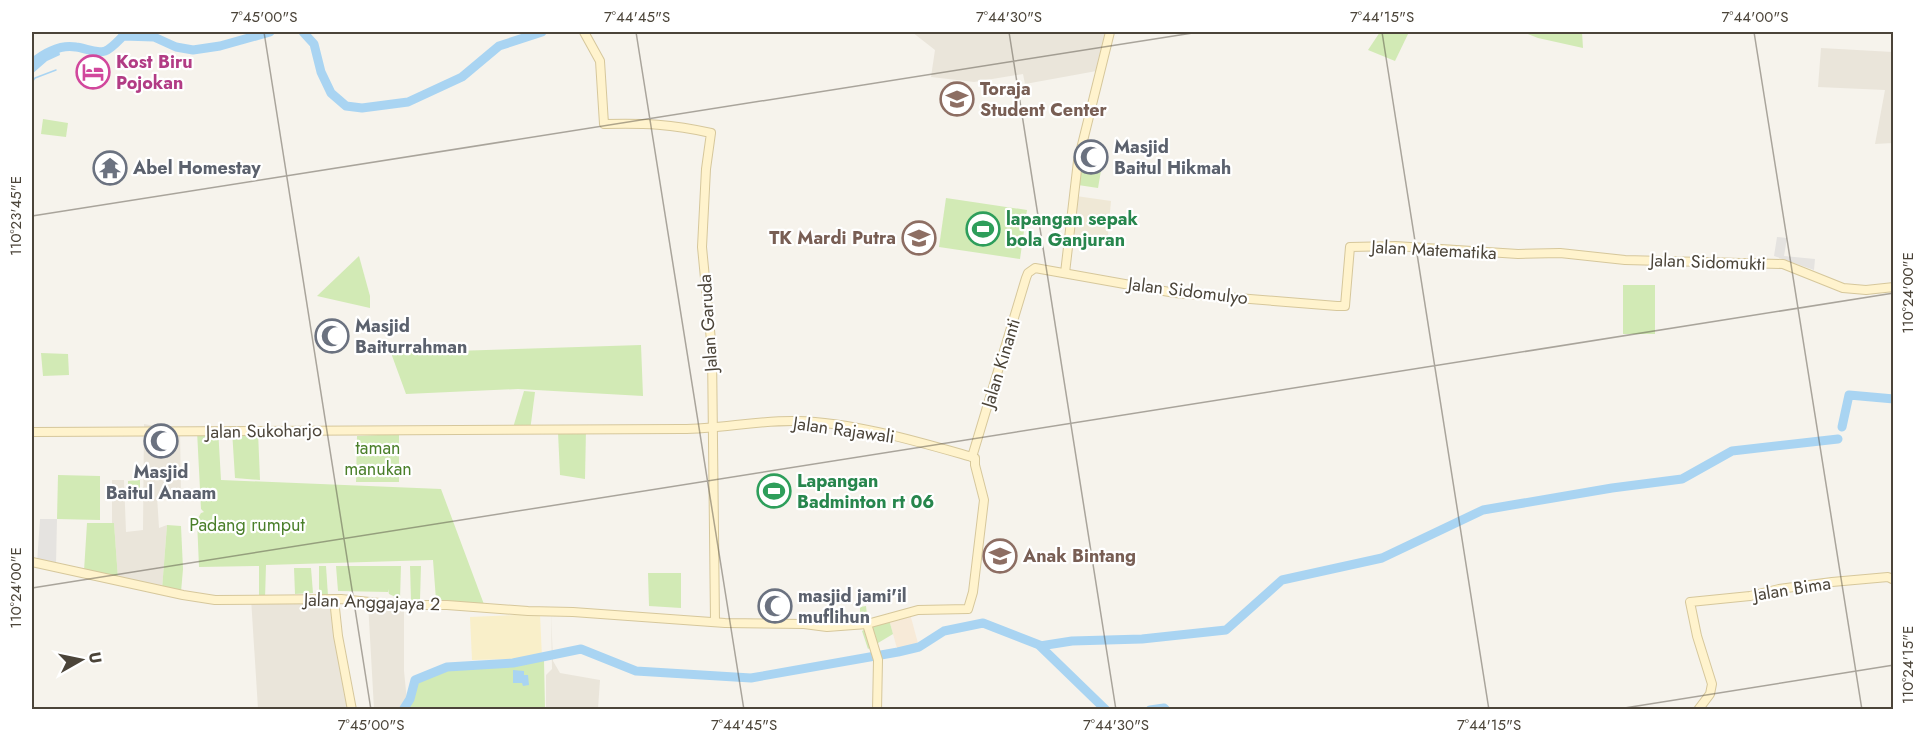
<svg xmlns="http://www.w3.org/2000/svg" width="1925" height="741" font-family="Jost,sans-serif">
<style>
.residential{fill:#eae5da}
.commercial{fill:#f7ead8}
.education{fill:#efe8d6}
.green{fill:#d2eab5}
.sand{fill:#f9efc9}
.parking{fill:#e5e3e0}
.water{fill:#a9d4f2}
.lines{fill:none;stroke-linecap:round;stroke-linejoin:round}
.stream{stroke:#a9d4f2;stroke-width:1.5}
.river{stroke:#a9d4f2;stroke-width:9}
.secondary-casing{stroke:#d6c79b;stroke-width:10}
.secondary{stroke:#fff3cd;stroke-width:8}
.ticks{fill:none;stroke:#4b4439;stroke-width:1.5;stroke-opacity:0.45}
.labels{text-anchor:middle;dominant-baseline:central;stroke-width:4.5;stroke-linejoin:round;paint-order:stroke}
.hotel-label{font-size:18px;font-weight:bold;fill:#b23c85;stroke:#fff;text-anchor:start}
.education-label{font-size:18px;font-weight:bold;fill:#785e54;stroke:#fff;text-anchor:start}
.worship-label{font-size:18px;font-weight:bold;fill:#5b616d;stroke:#fff;text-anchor:start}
.leisure-label{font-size:18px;font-weight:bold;fill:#27864d;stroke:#fff;text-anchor:start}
.street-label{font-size:18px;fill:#4b4439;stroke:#fff}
.park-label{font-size:18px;fill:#4a7f2a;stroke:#fff}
.neatline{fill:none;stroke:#4b4439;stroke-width:2}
.ticks-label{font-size:15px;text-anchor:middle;fill:#4b4439}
</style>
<rect width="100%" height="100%" fill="#f6f3ec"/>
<g class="residential">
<polygon points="912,32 1111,32 1102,70 1025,84 1023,74 974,82 931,77 935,50"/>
<polygon points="1821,48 1893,52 1893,143 1875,144 1885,90 1818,87"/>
<polygon points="144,424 180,430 181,495 157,496 159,528 167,525 162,589 118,579 114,523 112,523 112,480 124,480 126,532 143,530"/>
<polygon points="333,597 352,709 258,709 251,598"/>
<polygon points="368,602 404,603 404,671 407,701 402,709 374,709"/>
<polygon points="551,612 553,661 560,673 600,680 598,709 546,709 546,675 552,669"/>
</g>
<polygon class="commercial" points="909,610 919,647 898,652 888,616"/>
<polygon class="education" points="1076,196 1111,201 1107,246 1070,243"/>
<g class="green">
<polygon points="1380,32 1409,32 1395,61 1368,50"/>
<polygon points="1523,32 1582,32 1583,48 1538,38"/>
<polygon points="43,119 68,123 66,137 41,134"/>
<polygon points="1082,162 1102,165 1098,188 1078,185"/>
<polygon points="946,198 1027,210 1020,259 939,247"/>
<polygon points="359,256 370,296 370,308 317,296"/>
<rect x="1623" y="285" width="32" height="49"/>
<polygon points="641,345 643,396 518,389 406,394 391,353"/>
<polygon points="41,353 68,354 69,375 43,376"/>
<polygon points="524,391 535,392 530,431 512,431"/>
<polygon points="218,428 221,480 441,489 485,607 436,600 433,560 266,565 265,599 259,599 259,566 199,567 197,520 201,513 204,512 201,509 197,431"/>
<polygon points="586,429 585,479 560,475 558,432"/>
<polygon points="232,430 258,432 260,480 235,478"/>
<polygon points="399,434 399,482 356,482 357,436"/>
<polygon points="58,475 100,476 100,520 57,519"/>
<polygon points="140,480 140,497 128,498 128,481"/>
<polygon points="87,523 114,523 118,579 84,571"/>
<polygon points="167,525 181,526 183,569 181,592 162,589"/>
<polygon points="319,566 326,566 328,596 319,599"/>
<polygon points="336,566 401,566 400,599 389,594 388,589 388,592 338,591"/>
<polygon points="410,566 421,566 420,600 411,600"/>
<polygon points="294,568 311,568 313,593 295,594"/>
<polygon points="648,573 681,573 681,608 649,606"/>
<polygon points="866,606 867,615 863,616 864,623 850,625 849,613 860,612 860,607"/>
<polygon points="888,616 893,634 868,649 862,631"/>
<polygon points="544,660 545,709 404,710 410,699 415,680 447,667"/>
</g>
<polygon class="sand" points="540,614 542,658 472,660 470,617"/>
<g class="parking">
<polygon points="1777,237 1787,238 1784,256 1815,259 1814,270 1774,256"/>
<polygon points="40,519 57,519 56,565 37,563"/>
</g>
<g class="water">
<polygon points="58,46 60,55 47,61 32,74 32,60"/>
<polygon points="513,670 524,671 524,675 528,675 529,685 523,686 522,683 513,683"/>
</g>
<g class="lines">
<polyline class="stream" points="32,82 35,78 56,70"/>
<g class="river">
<polyline points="303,32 314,44 321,72 331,93 346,106 362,108 408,102 462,77 499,46 542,32"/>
<path d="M32 63C43 54 60 44 76 47 86 48 95 54 105 51 111 49 118 41 123 36L154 37 176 47 193 50 220 46 270 32"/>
<polyline points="1842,427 1849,395 1894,399"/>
<polyline points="403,710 410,699 415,680 447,667 513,663 581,649 636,671 751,678 898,652 919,647 944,631 983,623 1042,646"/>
<polyline points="1106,710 1040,646 1072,641 1142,639 1226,630 1282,580 1382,558 1483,510 1612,488 1682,479 1732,451 1838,439"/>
<polyline points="1150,710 1164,708 1166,710"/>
</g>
<g class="secondary-casing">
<g id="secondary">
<path d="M584 32 600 61 604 124C645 123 671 124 711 133L706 169 702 247 712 351 715 622"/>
<polyline points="1065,273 1078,161 1110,32"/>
<path d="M32 432 682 429C720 429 758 420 797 421 852 422 919 442 972 457"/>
<polyline points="972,457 1026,278 1028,273 1035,268 1175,293 1337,306 1345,306 1350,247 1395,246 1518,254 1560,253 1625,260 1783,264 1843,288 1866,290 1894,287"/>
<polyline points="32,562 183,595 215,600 341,599 398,605 447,605 528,611 573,612 725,623 804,624 827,627 867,624 918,610 968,609 973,592 984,500 975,465 975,458 972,457"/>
<polyline points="334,599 338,636 352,710"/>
<polyline points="867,624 878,660 877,710"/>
<polyline points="1698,710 1710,694 1712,684 1697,636 1690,602 1750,596 1779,589 1832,582 1888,577 1894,580"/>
</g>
</g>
<use href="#secondary" class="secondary"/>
</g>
<path class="ticks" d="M264 32 371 710M636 32 744 710M1009 32 1116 710M1382 32 1489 710M1754 32 1862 710M32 216 1199 32M32 588 1894 293M1612 710 1894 665"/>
<defs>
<g id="hotel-ring" transform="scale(1.725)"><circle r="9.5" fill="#fff" stroke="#d1479c" stroke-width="1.5"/><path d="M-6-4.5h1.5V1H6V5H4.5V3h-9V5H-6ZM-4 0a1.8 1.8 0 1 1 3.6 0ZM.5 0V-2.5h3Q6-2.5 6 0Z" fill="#d1479c"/></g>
<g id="school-ring" transform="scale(1.725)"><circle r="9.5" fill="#fff" stroke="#8d6e63" stroke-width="1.5"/><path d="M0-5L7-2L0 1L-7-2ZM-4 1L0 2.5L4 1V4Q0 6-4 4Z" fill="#8d6e63"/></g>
<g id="mosque-ring" transform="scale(1.725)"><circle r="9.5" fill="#fff" stroke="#6b7280" stroke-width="1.5"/><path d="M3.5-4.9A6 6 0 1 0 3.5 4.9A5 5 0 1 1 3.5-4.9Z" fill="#6b7280"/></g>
<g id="temple-ring" transform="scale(1.725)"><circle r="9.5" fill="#fff" stroke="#6b7280" stroke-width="1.5"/><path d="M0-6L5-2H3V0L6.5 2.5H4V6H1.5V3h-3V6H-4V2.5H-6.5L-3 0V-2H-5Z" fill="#6b7280"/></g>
<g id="stadium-ring" transform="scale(1.725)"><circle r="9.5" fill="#fff" stroke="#2e9e5b" stroke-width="1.5"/><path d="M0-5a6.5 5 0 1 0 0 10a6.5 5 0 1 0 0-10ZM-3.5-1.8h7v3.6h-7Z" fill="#2e9e5b"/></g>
</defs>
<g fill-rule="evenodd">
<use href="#hotel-ring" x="93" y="72"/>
<use href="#school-ring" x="957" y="99"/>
<use href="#mosque-ring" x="1091" y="157"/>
<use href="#temple-ring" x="110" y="168"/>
<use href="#stadium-ring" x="983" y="229"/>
<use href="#school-ring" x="919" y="238"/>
<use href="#mosque-ring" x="332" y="336"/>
<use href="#mosque-ring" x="161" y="441"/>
<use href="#stadium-ring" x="774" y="491"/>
<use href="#school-ring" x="1000" y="556"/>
<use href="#mosque-ring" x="775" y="606"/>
</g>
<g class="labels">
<g class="hotel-label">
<text x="116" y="62">Kost Biru<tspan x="116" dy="21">Pojokan</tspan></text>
</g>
<g class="education-label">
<text x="980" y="89">Toraja<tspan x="980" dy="21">Student Center</tspan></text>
<text x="896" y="238" text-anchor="end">TK Mardi Putra</text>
<text x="1023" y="556">Anak Bintang</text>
</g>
<g class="worship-label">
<text x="1114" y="147">Masjid<tspan x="1114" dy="21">Baitul Hikmah</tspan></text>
<text x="133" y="168">Abel Homestay</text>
<text x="355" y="326">Masjid<tspan x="355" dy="21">Baiturrahman</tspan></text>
<text x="161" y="472" text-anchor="middle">Masjid<tspan x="161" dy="21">Baitul Anaam</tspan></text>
<text x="798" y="596">masjid jami'il<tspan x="798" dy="21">muflihun</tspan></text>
</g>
<g class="leisure-label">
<text x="1006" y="219">lapangan sepak<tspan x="1006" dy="21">bola Ganjuran</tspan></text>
<text x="797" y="481">Lapangan<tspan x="797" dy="21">Badminton rt 06</tspan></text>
</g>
<g class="street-label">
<text transform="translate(1434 250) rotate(3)">Jalan Matematika</text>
<text transform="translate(1708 262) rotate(2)">Jalan Sidomukti</text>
<text transform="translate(1188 291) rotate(7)">Jalan Sidomulyo</text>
<text transform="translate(708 323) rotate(-94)">Jalan Garuda</text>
<text transform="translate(1001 363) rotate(-73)">Jalan Kinanti</text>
<text transform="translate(844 430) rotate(8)">Jalan Rajawali</text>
<text transform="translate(264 431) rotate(-1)">Jalan Sukoharjo</text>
<text transform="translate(1792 589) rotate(-9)">Jalan Bima</text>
<text transform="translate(372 602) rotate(2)">Jalan Anggajaya 2</text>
</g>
<g class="park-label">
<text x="378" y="448">taman<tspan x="378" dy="21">manukan</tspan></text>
<text x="247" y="525">Padang rumput</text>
</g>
</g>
<rect width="1925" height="741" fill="none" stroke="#ffffff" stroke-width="66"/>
<g transform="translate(81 660) rotate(81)" stroke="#ffffff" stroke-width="4.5" paint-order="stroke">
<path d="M0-4.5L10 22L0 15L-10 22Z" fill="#4b4439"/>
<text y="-9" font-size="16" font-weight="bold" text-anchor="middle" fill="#4b4439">U</text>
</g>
<rect x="33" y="33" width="1859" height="675" class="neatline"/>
<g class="ticks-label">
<text x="264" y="22">7°45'00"S</text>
<text x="637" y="22">7°44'45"S</text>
<text x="1009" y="22">7°44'30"S</text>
<text x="1382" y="22">7°44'15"S</text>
<text x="1755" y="22">7°44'00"S</text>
<text transform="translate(16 216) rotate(-90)" y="5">110°23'45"E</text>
<text transform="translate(1908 293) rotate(-90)" y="5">110°24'00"E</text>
<text transform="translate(16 588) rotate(-90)" y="5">110°24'00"E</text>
<text transform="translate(1908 665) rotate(-90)" y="5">110°24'15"E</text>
<text x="371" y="730">7°45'00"S</text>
<text x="744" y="730">7°44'45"S</text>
<text x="1116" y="730">7°44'30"S</text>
<text x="1489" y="730">7°44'15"S</text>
</g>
</svg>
